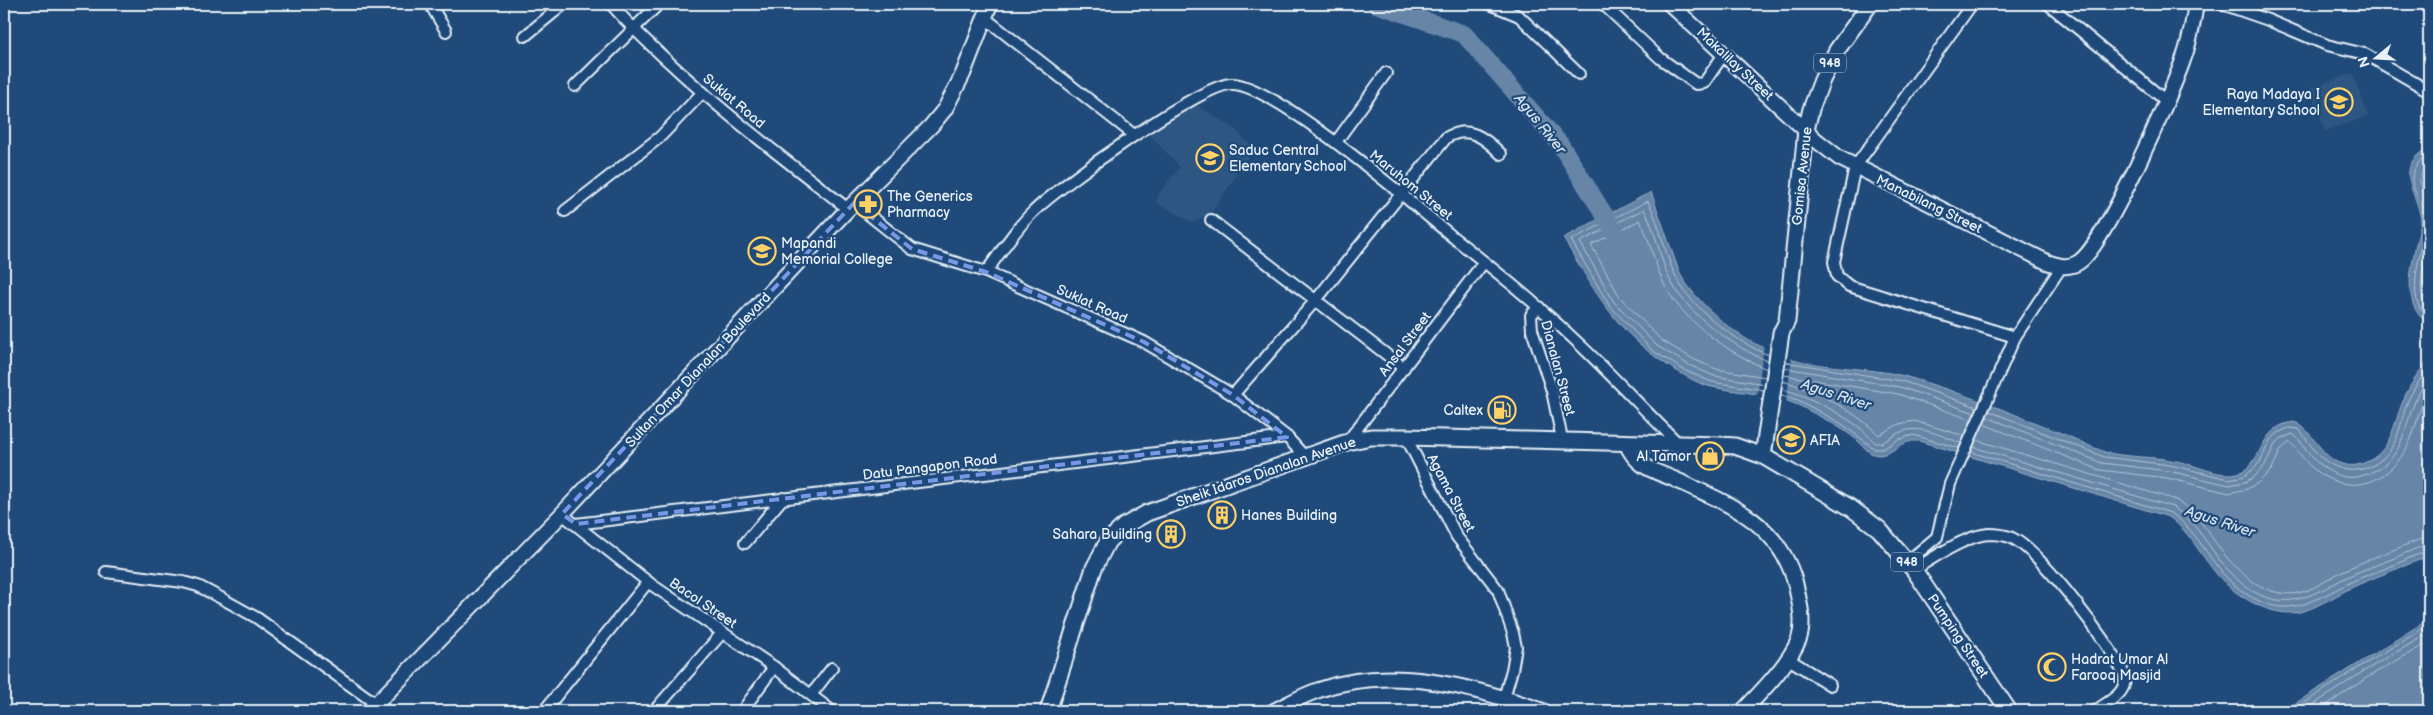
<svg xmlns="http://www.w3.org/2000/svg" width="2433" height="715" font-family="'Balsamiq Sans',sans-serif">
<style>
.built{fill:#2e5683}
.water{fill:#6685a7;stroke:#9ab0c7}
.pier{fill:#1f4a7a}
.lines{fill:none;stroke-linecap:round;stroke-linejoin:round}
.shore{stroke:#b4c6d8;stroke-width:1}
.river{stroke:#6685a7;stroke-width:18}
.street-casing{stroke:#e8f1f8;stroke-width:14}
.secondary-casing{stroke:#e8f1f8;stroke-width:18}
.primary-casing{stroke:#e8f1f8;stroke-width:19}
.street{stroke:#1f4a7a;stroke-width:10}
.secondary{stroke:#1f4a7a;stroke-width:14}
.primary{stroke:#1f4a7a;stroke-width:15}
.marked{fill:none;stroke:#7897e6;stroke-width:4;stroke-dasharray:10 6;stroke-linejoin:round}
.labels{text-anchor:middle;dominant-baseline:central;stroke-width:4.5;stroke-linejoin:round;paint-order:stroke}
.shield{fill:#1f4a7a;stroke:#acbfd2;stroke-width:1}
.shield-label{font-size:12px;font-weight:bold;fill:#e8f1f8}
.street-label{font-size:14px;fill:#e8f1f8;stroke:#1f4a7a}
.poi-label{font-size:14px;fill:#e8f1f8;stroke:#1f4a7a;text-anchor:start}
.water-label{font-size:15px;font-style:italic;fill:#d4e1ec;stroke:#1f4a7a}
</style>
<rect width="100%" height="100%" fill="#1f4a7a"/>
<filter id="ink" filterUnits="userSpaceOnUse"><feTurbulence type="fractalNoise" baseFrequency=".02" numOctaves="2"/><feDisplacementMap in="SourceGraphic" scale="10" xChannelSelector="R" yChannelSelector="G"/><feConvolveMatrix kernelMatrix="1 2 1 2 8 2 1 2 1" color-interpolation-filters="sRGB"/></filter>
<g filter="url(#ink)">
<g class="built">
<polygon points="2353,73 2368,116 2325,131 2310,88"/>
<polygon points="1197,105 1235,129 1254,149 1211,213 1193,223 1156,202 1160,192 1180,167 1148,133"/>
</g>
<g class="water">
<path d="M2429 147V324C2396 303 2415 254 2421 222 2419 192 2390 169 2429 147Z"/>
<path d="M1651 192 1680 274C1694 299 1733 335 1760 346 1770 351 1781 355 1792 359 1828 369 1867 367 1904 376 1954 390 2005 410 2053 430 2071 436 2087 446 2105 452 2128 458 2153 456 2176 461 2194 464 2213 475 2231 474 2266 472 2254 426 2294 422 2309 426 2319 452 2335 461 2345 466 2354 467 2364 463 2392 452 2393 425 2403 401 2409 385 2420 372 2429 358V556C2405 566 2380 575 2355 586 2338 594 2322 605 2304 611 2277 619 2244 601 2225 583 2204 563 2192 533 2169 517L1919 441C1900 439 1893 456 1878 455 1867 454 1864 446 1857 440 1840 426 1817 415 1798 405 1771 393 1740 393 1712 387 1700 385 1686 376 1675 370 1616 334 1597 294 1563 238Z"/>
<polygon points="2429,619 2429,711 2283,711"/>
</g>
<polygon class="pier" points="1764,345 1792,356 1786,404 1757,396"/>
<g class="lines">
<g class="shore">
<path d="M2429 152C2423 156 2415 166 2413 173 2408 190 2428 206 2426 224 2423 250 2402 301 2429 318"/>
<polyline points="2429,160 2419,179 2429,205"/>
<path d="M2429 239C2426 259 2413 294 2429 310"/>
<polyline points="1786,362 1902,381 1977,407"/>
<polyline points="1785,368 1900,387 1975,413"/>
<polyline points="1784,375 1898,394 1972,420"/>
<path d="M1766 377 1716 369 1693 359 1661 340 1620 297 1591 245 1640 220C1650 240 1654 262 1663 282 1679 318 1731 355 1767 369"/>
<path d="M1783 381C1817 391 1854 410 1879 435L1899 424 1914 421 1965 436"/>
<path d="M1765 384 1714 376 1689 365 1657 346 1614 302 1580 242 1644 209C1656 231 1659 256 1669 278 1685 312 1734 348 1768 361"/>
<path d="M1782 389C1809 396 1836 411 1859 427 1866 432 1870 439 1876 443 1885 444 1892 435 1901 432 1920 424 1943 437 1961 443"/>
<path d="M1764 390 1712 382 1686 371 1653 351 1609 305 1571 240 1648 201C1660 224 1664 253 1676 277 1691 308 1737 343 1769 355"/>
<polyline points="1781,395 1798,400 1842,424 1875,449 1883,449 1897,440 1913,435 1959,448"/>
<path d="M1989 411 2104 457 2170 465 2229 479 2244 476 2254 469 2260 462 2270 440 2278 433 2288 428 2299 429C2307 439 2313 451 2323 459 2346 478 2377 472 2392 447 2400 433 2402 418 2407 403 2412 390 2421 379 2429 367"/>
<path d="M1987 417 2102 463 2169 471 2229 485 2245 482 2254 477 2265 465 2275 444 2282 438 2293 434C2304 443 2309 457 2321 465 2333 475 2348 481 2364 475 2402 463 2401 437 2414 404 2417 395 2423 387 2429 378"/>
<path d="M1983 424 2100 470 2167 478 2229 493 2247 489 2258 483 2272 469 2281 449 2290 442C2299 451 2305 463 2316 471 2351 497 2390 483 2408 445 2417 428 2418 408 2429 391"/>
<path d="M1976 440 2176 500C2201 514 2211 540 2229 560 2246 579 2270 598 2298 593 2315 590 2331 576 2347 569 2371 558 2396 549 2421 539L2429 538"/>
<path d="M1973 447 2173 507C2204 526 2215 565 2245 586 2284 614 2310 596 2347 577 2363 569 2381 564 2397 557 2407 553 2418 546 2429 545"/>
<path d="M1971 452 2171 513C2201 532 2212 571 2242 591 2286 622 2310 602 2351 582 2366 575 2382 570 2397 564 2407 559 2419 553 2429 551"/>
<polyline points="2292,711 2361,666 2429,625"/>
<polyline points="2304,711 2364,671 2429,633"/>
<polyline points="2318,711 2368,677 2429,642"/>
</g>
<polyline class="river" points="1376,4 1464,34 1560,144 1617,235"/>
<g class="street-casing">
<g id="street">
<polyline points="430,4 446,31"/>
<path d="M611 4C633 30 657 51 682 74 735 122 792 165 848 209"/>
<polyline points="1490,4 1519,16 1579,74"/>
<polyline points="1603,4 1660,58 1696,84 1704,83 1724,54"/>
<polyline points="1972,4 1855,167 1834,262 1837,276 1849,286 2015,337"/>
<polyline points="2048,4 2166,101"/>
<polyline points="2222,4 2268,20 2327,45 2365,54 2429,91"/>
<polyline points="985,18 1134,135"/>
<polyline points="525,36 564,4"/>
<polyline points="575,86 659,4"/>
<polyline points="1336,142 1386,73"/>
<polyline points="854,203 912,249 986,272 1144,342 1233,395 1287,437 1304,456"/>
<polyline points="565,211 660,137 703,92"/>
<polyline points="1211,220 1404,368"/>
<path d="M986 272C1001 252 1015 229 1033 212 1059 186 1199 85 1231 84 1272 82 1417 207 1454 238 1482 260 1510 282 1537 306 1587 348 1632 398 1678 443"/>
<polyline points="1539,307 1531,315 1532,330 1552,391 1562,439"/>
<path d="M1233 395 1316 300 1446 138C1468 124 1485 138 1501 154"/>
<polyline points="1406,437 1457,537 1498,590 1513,633 1516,647 1512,670 1504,698"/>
<polyline points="1347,442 1484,262"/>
<polyline points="562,514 652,585 774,667 832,711"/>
<polyline points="576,524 1287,437"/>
<polyline points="745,543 783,498"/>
<polyline points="1907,562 1937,537 1950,484 2015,337 2062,266"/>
<path d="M1914 570C1932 558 1967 535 1989 534 1996 534 2005 535 2012 538 2041 552 2110 644 2124 674 2129 693 2109 701 2095 711"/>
<polyline points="106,572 183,582 198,586 221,598 257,618 386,711"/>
<polyline points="1787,658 1830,685"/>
<polyline points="811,695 832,668"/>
<polyline points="544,711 648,582"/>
<polyline points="654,711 722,633"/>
<polyline points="742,711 774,667"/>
</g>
</g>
<g class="secondary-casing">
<g id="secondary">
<path d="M1670 4 1816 140 1839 158 2047 262C2058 266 2069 269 2079 262 2105 245 2171 95 2183 60 2190 42 2193 22 2196 4"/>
<path d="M1626 443C1637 468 1653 470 1676 480 1729 504 1778 522 1795 582 1799 600 1805 621 1799 639 1789 664 1761 692 1743 711"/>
<polyline points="369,711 562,514 848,209 931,126 945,109 963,74 990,4"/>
<path d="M1274 711C1289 704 1303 695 1319 690 1391 664 1474 687 1543 711"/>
</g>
</g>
<g class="primary-casing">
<g id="primary">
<polyline points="1763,456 1781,333 1787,321 1806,130 1811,109 1822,80 1837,50 1870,4"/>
<polyline points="1048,711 1094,568 1108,541 1124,526 1147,513 1347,442 1371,437 1406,437 1720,445 1735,446 1763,456 1851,508 1879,529 1914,570 2009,711"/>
</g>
</g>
<use href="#street" class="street"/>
<use href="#secondary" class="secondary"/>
<use href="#primary" class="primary"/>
</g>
</g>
<path class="marked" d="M854 203 912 249 986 272 1144 342 1233 395 1287 437 576 524 562 514Z"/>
<defs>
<g id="school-ring" transform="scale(1.4375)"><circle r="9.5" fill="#1f4a7a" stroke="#ffd166" stroke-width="1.5"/><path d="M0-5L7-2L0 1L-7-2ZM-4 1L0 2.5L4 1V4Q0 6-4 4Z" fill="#ffd166"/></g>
<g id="pharmacy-ring" transform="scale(1.4375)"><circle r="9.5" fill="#1f4a7a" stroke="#ffd166" stroke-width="1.5"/><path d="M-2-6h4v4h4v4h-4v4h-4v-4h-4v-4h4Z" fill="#ffd166"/></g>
<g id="university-ring" transform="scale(1.4375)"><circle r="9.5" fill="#1f4a7a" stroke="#ffd166" stroke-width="1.5"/><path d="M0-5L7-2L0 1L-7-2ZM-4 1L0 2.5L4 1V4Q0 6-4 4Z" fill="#ffd166"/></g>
<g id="fuel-ring" transform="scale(1.4375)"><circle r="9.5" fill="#1f4a7a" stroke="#ffd166" stroke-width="1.5"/><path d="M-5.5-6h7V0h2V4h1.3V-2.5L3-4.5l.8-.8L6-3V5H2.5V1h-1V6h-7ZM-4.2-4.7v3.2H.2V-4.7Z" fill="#ffd166"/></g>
<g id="shop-ring" transform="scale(1.4375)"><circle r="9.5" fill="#1f4a7a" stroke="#ffd166" stroke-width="1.5"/><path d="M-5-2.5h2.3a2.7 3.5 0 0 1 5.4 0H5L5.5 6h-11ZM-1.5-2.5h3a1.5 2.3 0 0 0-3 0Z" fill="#ffd166"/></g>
<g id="building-ring" transform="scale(1.4375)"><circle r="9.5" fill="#1f4a7a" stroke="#ffd166" stroke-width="1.5"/><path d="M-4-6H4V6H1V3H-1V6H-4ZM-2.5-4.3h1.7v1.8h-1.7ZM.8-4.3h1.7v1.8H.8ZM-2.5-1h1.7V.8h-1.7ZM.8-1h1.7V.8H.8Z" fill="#ffd166"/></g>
<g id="mosque-ring" transform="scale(1.4375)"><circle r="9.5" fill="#1f4a7a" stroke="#ffd166" stroke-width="1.5"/><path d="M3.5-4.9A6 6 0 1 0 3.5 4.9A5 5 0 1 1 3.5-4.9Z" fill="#ffd166"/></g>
</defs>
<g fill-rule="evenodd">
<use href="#school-ring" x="2339" y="102"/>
<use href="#school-ring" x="1210" y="158"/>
<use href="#pharmacy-ring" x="868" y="204"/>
<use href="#university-ring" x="762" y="251"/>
<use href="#fuel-ring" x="1502" y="410"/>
<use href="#school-ring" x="1791" y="440"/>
<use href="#shop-ring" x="1710" y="456"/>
<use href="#building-ring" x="1222" y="515"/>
<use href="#building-ring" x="1171" y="534"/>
<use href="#mosque-ring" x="2052" y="667"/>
</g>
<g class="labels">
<g class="shield">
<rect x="1814" y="53.5" width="32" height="19" rx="4"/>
<rect x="1891" y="552.5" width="32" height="19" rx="4"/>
</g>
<g class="shield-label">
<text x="1830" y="63">948</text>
<text x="1907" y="562">948</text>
</g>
<g class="street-label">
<text transform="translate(1735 64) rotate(43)">Makalilay Street</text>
<text transform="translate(734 101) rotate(40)">Suklat Road</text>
<text transform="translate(1802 176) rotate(-84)">Gomisa Avenue</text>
<text transform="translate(1411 185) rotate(39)">Maruhom Street</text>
<text transform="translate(1929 204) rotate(26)">Manabilang Street</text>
<text transform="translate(1092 304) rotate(24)">Suklat Road</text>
<text transform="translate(1405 344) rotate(-53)">Ansal Street</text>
<text transform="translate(1558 368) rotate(75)">Dianalan Street</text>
<text transform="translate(698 370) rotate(-47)">Sultan Omar Dianalan Boulevard</text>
<text transform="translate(930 467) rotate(-7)">Datu Pangapon Road</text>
<text transform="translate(1266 472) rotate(-19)">Sheik Idaros Dianalan Avenue</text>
<text transform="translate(1451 493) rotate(62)">Agama Street</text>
<text transform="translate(703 603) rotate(34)">Bacol Street</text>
<text transform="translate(1958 636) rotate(56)">Pumping Street</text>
</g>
<g class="poi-label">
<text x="2320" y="94" text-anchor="end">Raya Madaya I<tspan x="2320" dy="16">Elementary School</tspan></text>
<text x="1229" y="150">Saduc Central<tspan x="1229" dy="16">Elementary School</tspan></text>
<text x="887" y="196">The Generics<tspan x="887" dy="16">Pharmacy</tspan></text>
<text x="781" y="243">Mapandi<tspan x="781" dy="16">Memorial College</tspan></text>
<text x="1483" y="410" text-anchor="end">Caltex</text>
<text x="1810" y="440">AFIA</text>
<text x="1691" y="456" text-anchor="end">Al Tamor</text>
<text x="1241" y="515">Hanes Building</text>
<text x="1152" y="534" text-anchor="end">Sahara Building</text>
<text x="2071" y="659">Hadrat Umar Al<tspan x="2071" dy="16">Farooq Masjid</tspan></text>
</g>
<g class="water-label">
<text transform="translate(1540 124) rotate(51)">Agus River</text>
<text transform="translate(1836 395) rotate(18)">Agus River</text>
<text transform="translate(2220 522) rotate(18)">Agus River</text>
</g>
</g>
<rect width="2433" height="715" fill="none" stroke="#1f4a7a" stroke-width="20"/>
<rect x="10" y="10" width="2413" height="695" fill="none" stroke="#e8f1f8" stroke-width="2" filter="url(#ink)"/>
<g transform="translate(2376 58) rotate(252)" stroke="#1f4a7a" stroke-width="4" paint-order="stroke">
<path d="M0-4L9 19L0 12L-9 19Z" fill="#e8f1f8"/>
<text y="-8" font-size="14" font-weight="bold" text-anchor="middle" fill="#e8f1f8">N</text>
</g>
</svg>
